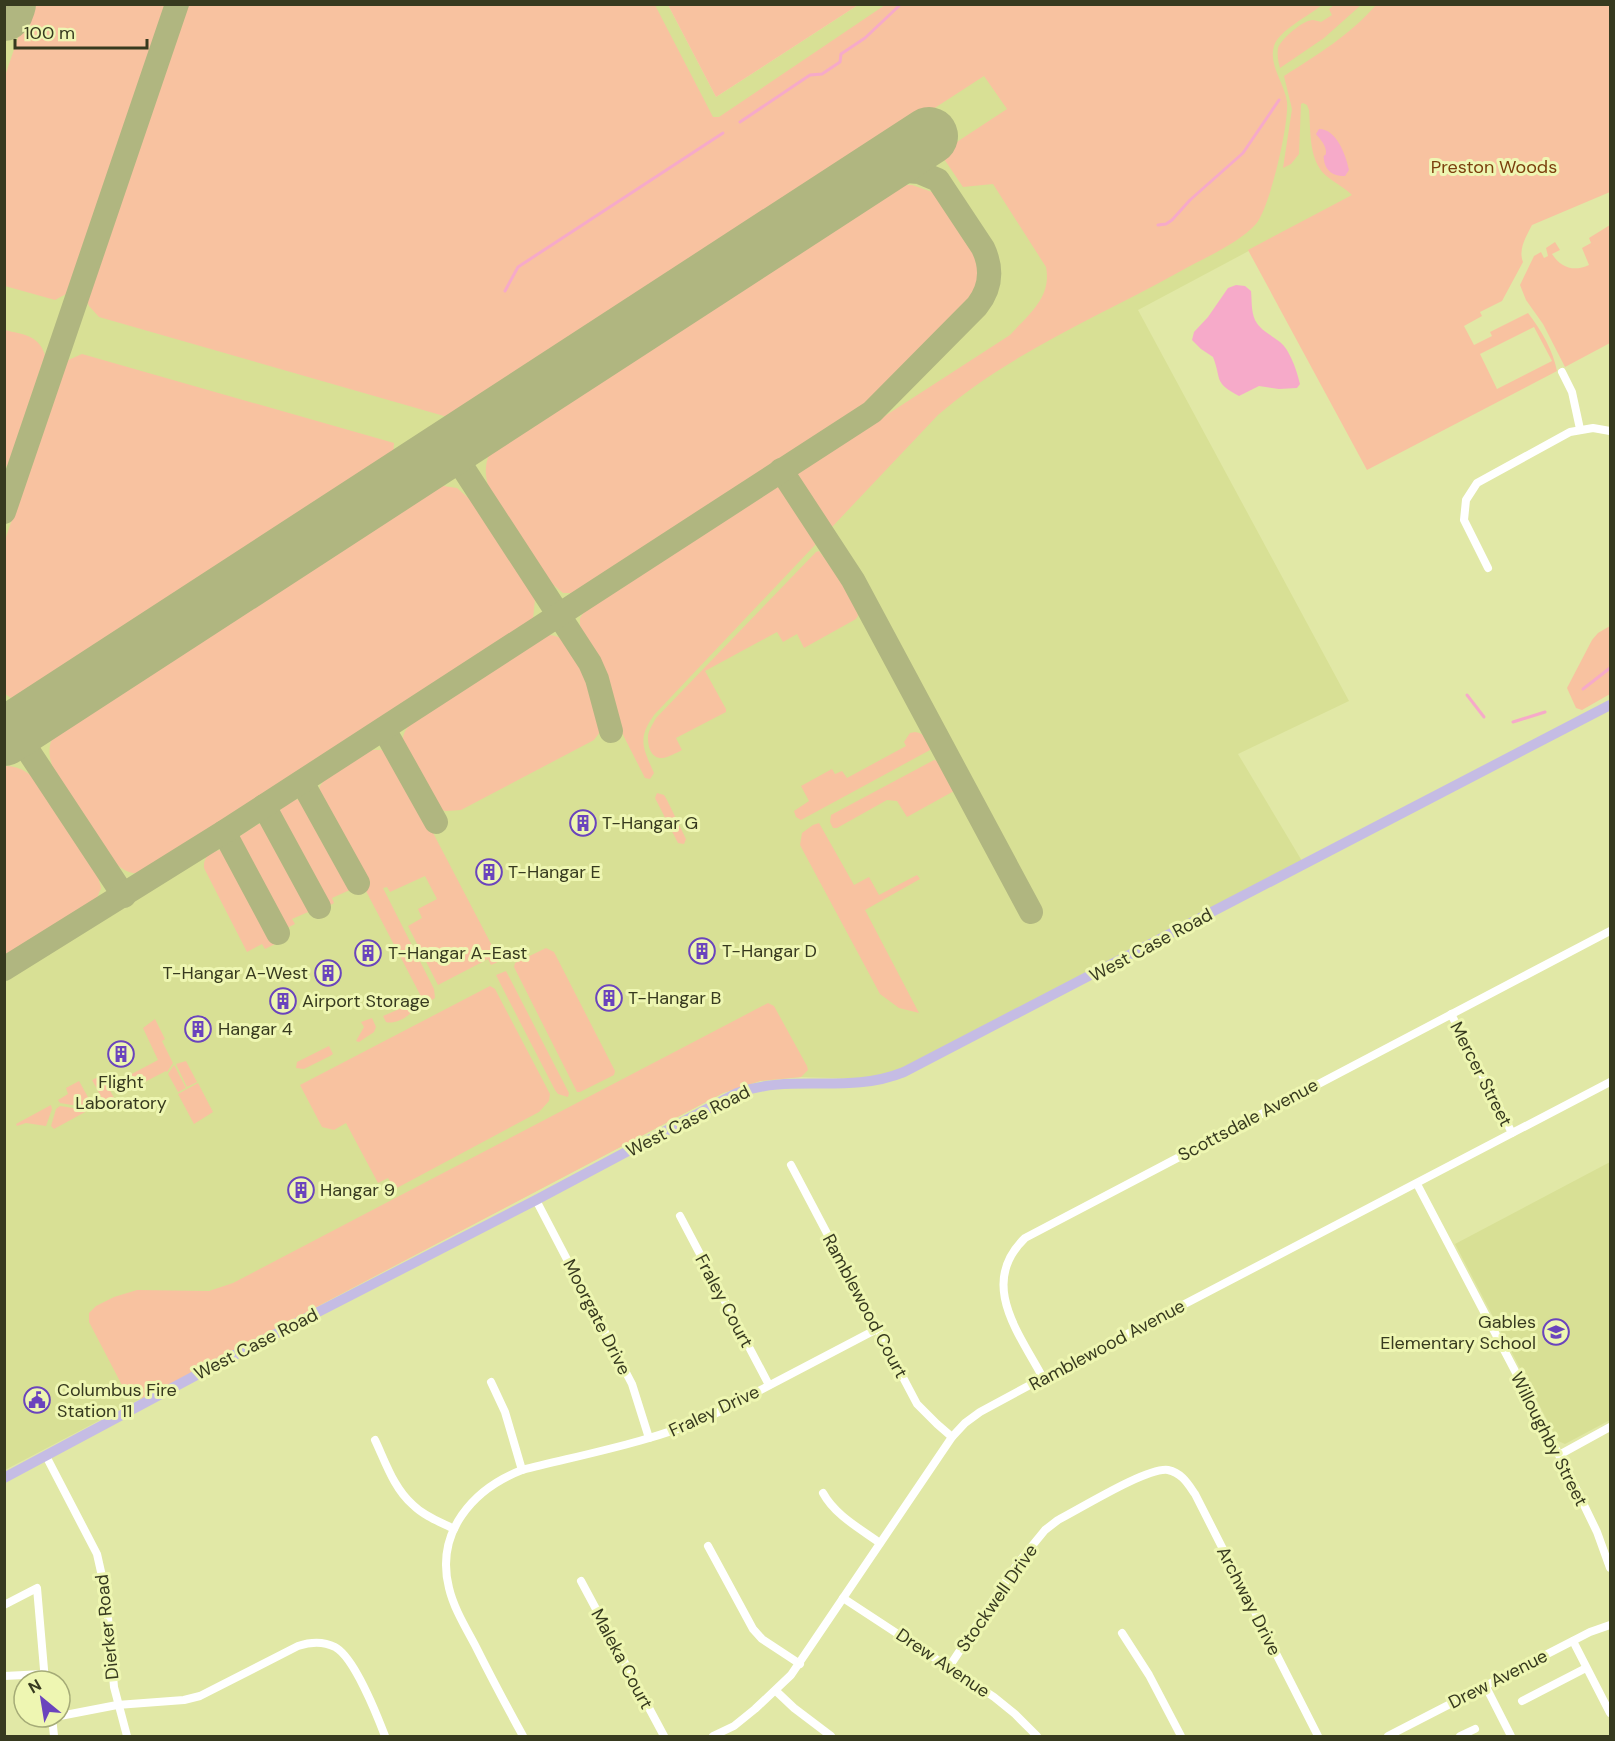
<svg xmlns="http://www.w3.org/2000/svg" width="1615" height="1741" font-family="'DM Sans',sans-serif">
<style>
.built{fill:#d8e095}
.green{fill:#f8c2a0;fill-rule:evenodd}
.water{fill:#f6aac9}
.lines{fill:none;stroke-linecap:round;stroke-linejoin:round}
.stream{stroke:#f6aac9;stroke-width:3}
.taxiway{stroke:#b0b680;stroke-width:24}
.runway{stroke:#b0b680;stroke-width:58}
.minor{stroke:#fff;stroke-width:8}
.major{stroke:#c5bce4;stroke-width:10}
.labels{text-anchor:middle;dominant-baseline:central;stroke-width:6;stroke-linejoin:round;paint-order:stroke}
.park-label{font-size:18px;fill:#7b3f0e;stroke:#eef6b2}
.poi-label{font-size:18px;fill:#373a1f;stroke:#eef6b2;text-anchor:start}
.street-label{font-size:18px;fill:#373a1f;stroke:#eef6b2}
</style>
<rect width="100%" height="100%" fill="#e1e8a6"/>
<g class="built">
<polygon points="5,5 668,5 716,97 858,5 1402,5 1425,157 1138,310 1349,701 1238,754 1302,861 907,1067 866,1079 801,1077 760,1081 723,1093 5,1470"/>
<polygon points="1610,1162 1610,1420 1565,1444 1558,1441 1455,1244"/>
</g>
<g class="green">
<polygon points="29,5 165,5 68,293 55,300 5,286 5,76"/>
<path d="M186 5H655L713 117H719L885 5H1322C1309 16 1279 30 1274 46 1268 65 1285 84 1287 102 1289 125 1270 207 1256 224 1238 244 1202 259 1179 272 1098 317 1008 354 938 415L654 715C637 739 643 748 654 773L650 779 645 778 619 727 599 664 580 632V618L585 610 1010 335C1029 314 1052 297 1046 267L993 184 963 187 940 153 1007 109 984 76 460 416 451 418 99 317 89 306 86 298Z"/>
<polygon points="668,5 858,5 716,97"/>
<path d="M1334 5H1361L1324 38 1280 68C1278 61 1277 55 1278 48 1281 39 1302 21 1312 20 1315 20 1318 21 1321 22L1332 15 1329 9Z"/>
<path d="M1376 5H1610V192L1532 225C1526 237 1518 249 1523 262L1502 301 1480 312 1482 316 1464 326 1474 345 1492 336 1490 332 1528 313C1541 330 1553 350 1557 371L1367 470 1248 250 1352 195C1345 188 1337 184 1329 178 1308 163 1311 132 1309 110L1307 105 1303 103 1301 104 1299 154 1291 164 1283 168 1292 109 1284 76C1317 55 1350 35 1376 5ZM1534 327 1552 361 1497 389 1480 354Z"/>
<path d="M891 185H912L935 193 978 258V280L972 295 873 398 574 593H563L551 583 489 489C483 470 486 461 493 443Z"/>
<path d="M1610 225V343L1565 367 1543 324 1526 300 1520 285 1534 256 1541 252 1544 258 1548 256 1546 248 1555 242 1560 250 1552 254C1561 268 1574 272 1589 265L1582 248 1591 243 1589 238Z"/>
<path d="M5 330C23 335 38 334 45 355L8 465 5 467Z"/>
<polygon points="82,354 394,443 393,456 24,699 13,699 5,694 5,540 66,361"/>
<path d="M430 484 457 488 475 504 535 599 533 619 161 861C141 873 135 880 115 863L54 771C46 750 49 742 60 723Z"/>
<path d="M819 551 836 573 857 610 858 616 856 619 804 648 797 634 783 642 777 632 705 671 726 709V712L676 738 682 750C676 753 669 757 663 758 651 759 648 747 648 737 648 731 653 724 656 718L816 552Z"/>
<polygon points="1610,626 1610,694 1582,710 1576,708 1567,688 1592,640 1598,633"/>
<path d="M549 635C579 637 591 681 597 705 598 711 601 718 602 723 602 730 598 735 594 740L461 810 446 811 438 809C430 800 403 751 403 740 403 733 406 729 411 723L543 637Z"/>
<path d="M915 732C925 733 930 741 930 750L801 820 796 817 794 811 809 801 801 786 832 769 835 774 842 771 847 778 906 746 904 742 910 733Z"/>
<polygon points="369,750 382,750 396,762 500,961 491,965 488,959 438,985 408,926 422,918 418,909 437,899 425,876 390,892 387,887 383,888 434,989 435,998 425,1004 318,799 320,786 324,780"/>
<polygon points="934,760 938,761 954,791 907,817 897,801 887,800 837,828 833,828 830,822 831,815"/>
<path d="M4 766C22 766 31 774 42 787L97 873 101 888 96 901 5 957Z"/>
<polygon points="657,793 664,795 667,800 686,839 684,844 678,843 655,798"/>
<polygon points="302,799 313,807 354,885 352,889 332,898 334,903 327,907 323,905 278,820 281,808 293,800"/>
<polygon points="819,823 854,885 869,877 879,895 917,875 920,879 865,910 919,1013 899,1008 880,994 800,845 802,833 813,825"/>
<polygon points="258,824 265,824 272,829 315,909 292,919 295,924 283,930 239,848 240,836"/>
<path d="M220 850 226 851 231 856 276 939 275 944 265 949 262 944 247 952 204 868C203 857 210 852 220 850Z"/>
<polygon points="546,948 554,952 615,1071 614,1075 580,1092 577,1092 514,967 515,963"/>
<polygon points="506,971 569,1093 568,1097 558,1094 555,1090 500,983 496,975"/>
<polygon points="490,986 495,989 550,1094 549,1101 539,1112 395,1189 388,1178 378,1183 346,1123 334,1130 322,1127 300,1085"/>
<path d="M410 997 415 1006C412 1016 395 1025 386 1022L383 1016 404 1007 401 1002Z"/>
<path d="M768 1003 774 1006 807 1066 808 1070 801 1077 760 1081 723 1093 155 1392C143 1398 134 1404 125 1391L89 1322V1313L96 1306 114 1297 137 1290 209 1291 233 1283Z"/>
<polygon points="372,1018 376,1027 374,1032 359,1042 356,1041 364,1027 361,1022"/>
<polygon points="155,1019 165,1039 162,1041 173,1063 167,1072 166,1071 131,1089 126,1077 158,1060 143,1028"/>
<polygon points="329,1046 333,1054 330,1056 304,1069 296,1068 297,1062"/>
<polygon points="186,1061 197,1082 187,1087 176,1064"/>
<polygon points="174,1065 186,1088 178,1092 168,1074"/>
<polygon points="102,1075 114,1098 104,1102 92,1080"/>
<polygon points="79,1081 89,1099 87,1100 90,1105 92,1104 90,1108 60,1103 58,1100 68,1094 66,1088"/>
<polygon points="198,1083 213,1112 194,1124 178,1094"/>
<polygon points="51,1105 52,1109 46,1126 26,1123 17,1126 16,1124"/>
<polygon points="60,1106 86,1110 87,1111 54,1129 51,1126 56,1109"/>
</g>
<g class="water">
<path d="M1319 129C1337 129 1346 156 1349 170L1345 176C1335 177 1325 171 1324 160 1323 152 1326 159 1326 151 1325 144 1320 139 1316 134Z"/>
<path d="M1236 285 1245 286 1251 291C1252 301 1251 311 1255 320 1260 330 1271 335 1280 342 1290 350 1297 371 1300 384L1297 388 1279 389 1259 386 1239 396C1213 382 1222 380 1213 357L1201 349 1192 340 1194 332 1208 317 1228 288Z"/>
</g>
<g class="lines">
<g class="stream">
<polyline points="740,122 810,75 822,74 840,62 841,54 865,38 901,4"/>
<polyline points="1158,225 1166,224 1172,220 1190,200 1243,153 1279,100"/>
<polyline points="505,291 518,267 723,133"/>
<polyline points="1583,689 1610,668"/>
<polyline points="1467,695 1484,717"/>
<polyline points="1513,722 1545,712"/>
</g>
<g class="taxiway">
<polyline points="450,448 590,663 597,679 611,731"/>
<polyline points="781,470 853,580 1031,912"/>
<polyline points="4,512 177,4"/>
<polyline points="4,714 124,896"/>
<polyline points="384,729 436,822"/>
<polyline points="302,782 358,883"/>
<polyline points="264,806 319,907"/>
<polyline points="224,832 278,933"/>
<path d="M4 969 224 832 872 412 977 306C991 288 993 269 983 248L938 180 919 172 880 169"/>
</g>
<g class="runway">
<polyline points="4,12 7,4"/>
<polyline points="4,737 929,136"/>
</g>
<g class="minor">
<polyline points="1562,372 1572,392 1580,429"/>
<polyline points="1488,568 1464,520 1466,500 1477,483 1570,432 1593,428 1610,431"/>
<polyline points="1451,1014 1512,1133"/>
<polyline points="791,1165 917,1404 937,1424 952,1437"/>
<polyline points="1417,1184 1568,1472 1597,1532 1610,1568"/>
<polyline points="536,1200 632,1384 649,1438"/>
<polyline points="680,1216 769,1385"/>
<path d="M1043 1378C1019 1333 978 1283 1025 1238L1610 931"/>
<polyline points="491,1382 505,1412 522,1470"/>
<path d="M375 1440C385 1461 394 1489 413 1505 424 1516 440 1522 454 1529"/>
<polyline points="1559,1455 1610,1427"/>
<polyline points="46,1456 97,1554 106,1594 114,1687 127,1736"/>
<path d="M823 1493C835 1515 859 1528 880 1543"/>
<polyline points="708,1546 753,1629 762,1639 800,1664"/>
<polyline points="581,1581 664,1736"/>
<polyline points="843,1598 994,1697 1015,1714 1037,1736"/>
<polyline points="4,1605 37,1588 45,1681"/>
<polyline points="1122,1633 1149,1675 1181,1736"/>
<polyline points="1573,1641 1610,1713"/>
<path d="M949 1667 1018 1563 1045 1530 1058 1520C1080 1509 1147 1467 1168 1470 1182 1473 1188 1484 1195 1494L1318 1736"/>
<polyline points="4,1676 44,1674"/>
<polyline points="1485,1685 1511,1736"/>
<polyline points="776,1691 794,1708 831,1736"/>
<polyline points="1522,1701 1586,1668"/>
<path d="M60 1716 117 1705 184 1700 200 1696 298 1646C310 1642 323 1641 335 1647 354 1657 377 1715 385 1736"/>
<polyline points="52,1717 54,1736"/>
<path d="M523 1736C507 1707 491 1677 476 1647 466 1628 454 1609 449 1588 435 1532 473 1489 522 1470 585 1454 651 1442 711 1416L877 1329"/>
<polyline points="713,1736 734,1726 755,1709 791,1675 952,1437 965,1423 980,1412 1043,1378 1610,1082"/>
<polyline points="1388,1736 1590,1632 1610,1625"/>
<polyline points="1460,1736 1475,1729"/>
</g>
<path class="major" d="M4 1478 219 1363 536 1200 737 1093C793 1073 847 1095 904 1072L1610 705"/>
</g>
<defs>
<g id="building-ring" transform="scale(1.35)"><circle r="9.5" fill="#eef6b2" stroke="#6a44bd" stroke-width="1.5"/><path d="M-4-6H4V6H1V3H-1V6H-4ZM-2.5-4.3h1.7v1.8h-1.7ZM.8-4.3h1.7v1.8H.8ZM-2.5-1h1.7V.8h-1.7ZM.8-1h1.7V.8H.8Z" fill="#6a44bd"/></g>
<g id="school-ring" transform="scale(1.35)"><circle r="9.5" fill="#eef6b2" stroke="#6a44bd" stroke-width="1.5"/><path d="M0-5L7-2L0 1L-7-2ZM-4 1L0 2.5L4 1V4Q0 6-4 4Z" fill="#6a44bd"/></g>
<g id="civic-ring" transform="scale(1.35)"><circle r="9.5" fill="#eef6b2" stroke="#6a44bd" stroke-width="1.5"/><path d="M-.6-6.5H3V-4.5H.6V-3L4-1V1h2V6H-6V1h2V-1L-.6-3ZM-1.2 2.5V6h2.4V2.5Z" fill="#6a44bd"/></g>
</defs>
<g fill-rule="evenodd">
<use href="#building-ring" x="583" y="823"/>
<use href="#building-ring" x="489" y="872"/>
<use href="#building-ring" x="702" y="951"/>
<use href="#building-ring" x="368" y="953"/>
<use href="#building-ring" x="328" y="973"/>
<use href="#building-ring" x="609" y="998"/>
<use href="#building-ring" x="283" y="1001"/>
<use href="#building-ring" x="198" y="1029"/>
<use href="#building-ring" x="121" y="1054"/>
<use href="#building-ring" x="301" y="1190"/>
<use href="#school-ring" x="1556" y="1332"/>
<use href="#civic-ring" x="37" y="1400"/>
</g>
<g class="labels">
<g class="park-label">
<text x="1494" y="167">Preston Woods</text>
</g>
<g class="poi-label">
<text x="602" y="823">T-Hangar G</text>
<text x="508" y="872">T-Hangar E</text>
<text x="722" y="951">T-Hangar D</text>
<text x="388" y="953">T-Hangar A-East</text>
<text x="308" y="973" text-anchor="end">T-Hangar A-West</text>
<text x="628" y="998">T-Hangar B</text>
<text x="302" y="1001">Airport Storage</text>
<text x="218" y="1029">Hangar 4</text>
<text x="121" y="1082" text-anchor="middle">Flight<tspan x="121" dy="21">Laboratory</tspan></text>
<text x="320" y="1190">Hangar 9</text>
<text x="1536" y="1322" text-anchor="end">Gables<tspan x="1536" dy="21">Elementary School</tspan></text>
<text x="57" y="1390">Columbus Fire<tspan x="57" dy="21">Station 11</tspan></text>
</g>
<g class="street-label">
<text transform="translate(1151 945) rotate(-28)">West Case Road</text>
<text transform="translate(1481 1074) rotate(63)">Mercer Street</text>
<text transform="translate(1248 1120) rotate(-28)">Scottsdale Avenue</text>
<text transform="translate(688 1121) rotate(-27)">West Case Road</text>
<text transform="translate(724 1301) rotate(62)">Fraley Court</text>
<text transform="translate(865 1306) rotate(62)">Ramblewood Court</text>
<text transform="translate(597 1317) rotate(63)">Moorgate Drive</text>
<text transform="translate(256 1344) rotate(-27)">West Case Road</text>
<text transform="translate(1107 1345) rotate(-28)">Ramblewood Avenue</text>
<text transform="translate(714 1411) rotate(-25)">Fraley Drive</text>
<text transform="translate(1549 1439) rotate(63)">Willoughby Street</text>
<text transform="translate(997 1598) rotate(-55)">Stockwell Drive</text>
<text transform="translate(1249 1601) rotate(63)">Archway Drive</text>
<text transform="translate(107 1627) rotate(-96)">Dierker Road</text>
<text transform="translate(622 1659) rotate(62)">Maleka Court</text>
<text transform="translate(943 1663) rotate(34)">Drew Avenue</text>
<text transform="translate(1498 1679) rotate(-27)">Drew Avenue</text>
</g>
</g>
<rect width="1615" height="1741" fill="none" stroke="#373a1f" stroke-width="12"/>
<g transform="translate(42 1699) rotate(330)"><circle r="28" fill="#eef6b2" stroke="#a5ab77" stroke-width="1.5"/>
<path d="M0-4.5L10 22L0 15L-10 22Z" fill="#6a44bd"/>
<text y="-9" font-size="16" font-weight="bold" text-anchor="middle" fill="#373a1f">N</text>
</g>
<path d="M15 39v9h132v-9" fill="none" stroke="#373a1f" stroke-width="3"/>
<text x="24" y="39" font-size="18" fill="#373a1f" stroke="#eef6b2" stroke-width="4.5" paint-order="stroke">100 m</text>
</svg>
